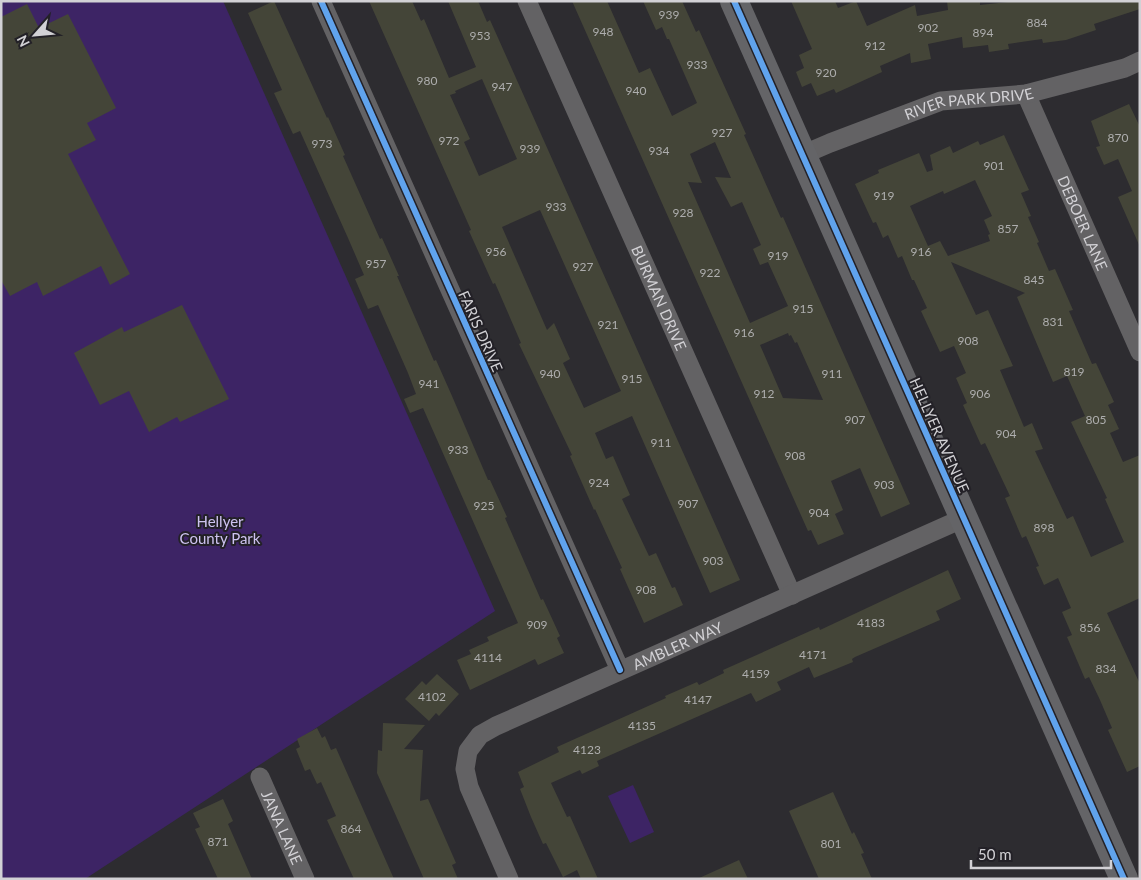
<svg xmlns="http://www.w3.org/2000/svg" width="1141" height="880" font-family="Lato,sans-serif">
<style>
.park{fill:#3d2465}
.building{fill:#444538;fill-rule:evenodd}
.lines{fill:none;stroke-linecap:round;stroke-linejoin:round}
.street{stroke:#636264;stroke-width:19}
.secondary{stroke:#646467;stroke-width:28}
.cycleway-casing{stroke:#232127;stroke-width:9}
.cycleway{stroke:#60a3ed;stroke-width:6}
.labels{text-anchor:middle;dominant-baseline:central;stroke-width:4;stroke-linejoin:round;paint-order:stroke}
.number-label{font-size:12px;fill:#aeaeae}
.street-label{font-size:15px;fill:#d2d1d5;stroke:#232127}
.park-label{font-size:15px;fill:#cec3f0;stroke:#232127}
</style>
<rect width="100%" height="100%" fill="#2d2c30"/>
<g class="park">
<polygon points="1,1 223,1 495,611 85,879 1,879"/>
<polygon points="633,785 654,832 630,843 608,796"/>
</g>
<g class="building">
<polygon points="274,1 327,118 328,117 345,155 343,156 380,239 382,238 399,276 397,276 434,361 436,360 452,396 488,480 490,480 507,517 505,518 541,600 543,599 560,636 557,638 564,653 538,665 535,659 470,690 457,660 471,654 469,650 489,641 487,637 518,623 423,408 410,413 404,399 416,394 408,373 378,305 368,309 355,279 364,275 348,238 300,131 293,134 274,93 282,90 248,13"/>
<path d="M369 1H412L421 21 424 19 449 78 476 67 448 1H478L487 22 490 20 740 580 710 593 632 416 595 433 606 459 613 456 630 495 622 499 649 556 656 553 672 588 675 587 683 605 644 623 620 569 622 568 595 509 594 510 570 456 572 455 519 344 521 343 495 283 493 284 469 231 471 230ZM482 79 517 159 479 176 464 142 470 139 450 95 456 93 455 91ZM540 210 621 391 584 408 563 363 570 359 554 323 547 330 502 227Z"/>
<path d="M572 1H607L639 73 650 68 672 116 697 103 669 39H667L662 27 656 30 643 1H682L696 32 699 30 746 134 744 135 781 218 783 217 910 504 881 517 860 468 831 481 843 510 835 514 844 534 818 545 811 530 808 531ZM715 142 731 178 715 177 731 207 742 202 761 245 753 249 760 265 768 262 788 306 750 323 688 182 702 183 690 154ZM788 333 789 336 791 335 795 343 797 342 823 400 783 398 760 345Z"/>
<polygon points="791,1 835,1 838,8 856,1 867,26 915,5 917,16 948,10 947,1 980,1 980,5 1017,1 1140,1 1140,9 1094,24 1096,30 1066,40 1043,43 1042,39 1008,44 1009,49 989,52 988,45 963,48 962,37 928,44 931,59 911,63 910,53 880,66 882,72 836,93 834,89 817,96 811,83 802,87 796,72 804,68 799,55 812,49"/>
<polygon points="27,4 39,28 68,14 116,108 87,123 96,140 68,154 130,274 110,285 101,266 43,296 37,282 10,296 1,280 1,17"/>
<polygon points="1129,104 1140,127 1140,247 1118,197 1132,191 1118,159 1104,165 1096,147 1100,146 1091,121"/>
<path d="M1004 135 1029 190 1021 193 1031 216 1028 217 1039 242 1037 243 1049 271 1055 269 1073 310 1069 311 1092 364 1096 363 1114 402 1108 405 1119 429 1110 433 1123 462 1140 455V598L1107 613 1140 684V766L1127 772 1108 730 1112 728 1100 700 1089 677 1085 679 1067 637 1072 635 1062 612 1071 608 1058 578 1044 585 1036 567 1039 566 1026 536 1022 538 1005 498 1010 496 985 443 981 445 963 405 967 403 956 378 966 373 954 346 940 352 921 311 927 308 914 280H912L902 256 898 258 888 235 883 238 876 222 873 223 855 184 879 173 878 170 919 153 927 172 933 170 930 155 950 146 953 153 978 141 980 145ZM975 180 992 216 984 220 990 234 988 235 990 241 948 256 940 241 928 246 910 206 943 191 944 194ZM951 262 1025 293 1017 297 1053 382 1067 376 1085 416 1071 422 1107 498 1105 499 1124 542 1091 557 1073 516 1067 519 1035 451 1043 449 1032 423 1024 427 1000 370 1013 366 988 310 976 315Z"/>
<polygon points="182,305 229,399 180,422 177,417 149,432 129,391 100,405 74,353 122,327 124,332"/>
<polygon points="948,570 961,599 936,611 940,620 855,657 852,659 853,662 814,678 809,667 777,682 781,690 756,702 751,693 597,761 599,766 582,774 580,770 551,783 567,817 570,816 598,879 581,879 577,870 563,877 546,843 543,844 531,817 520,789 524,787 518,772 559,752 557,747 666,698 665,696 697,682 699,685 724,673 723,670 819,627 820,630"/>
<polygon points="437,674 459,694 439,716 436,713 429,721 405,699 422,681 426,685"/>
<polygon points="383,723 425,725 404,749 423,750 420,801 428,799 456,863 452,865 458,879 424,879 377,773 378,750 382,751"/>
<polygon points="317,728 322,738 325,736 331,750 336,748 394,879 354,879 327,820 336,816 321,782 317,784 310,769 305,771 296,749 300,747 297,739"/>
<polygon points="833,792 852,834 854,832 864,853 861,854 872,879 819,879 789,811"/>
<polygon points="223,799 233,821 228,824 252,879 218,879 195,829 200,827 193,813"/>
<polygon points="739,860 748,879 697,879"/>
</g>
<g class="lines">
<g class="street">
<polyline points="321,1 620,670"/>
<path id="s1" d="M527 1 792 595"/>
<path id="s2" d="M1026 94 1140 352"/>
<path id="s3" d="M802 155 830 143 941 101 1026 94 1125 68 1140 61"/>
<path id="s4" d="M260 777 305 879"/>
<path id="s5" d="M509 879 469 787 465 769 468 751 480 735 496 726 964 518"/>
</g>
<polyline class="secondary" points="734,1 1124,879"/>
<g class="cycleway-casing">
<g id="cycleway">
<polyline points="321,1 620,670"/>
<polyline points="734,1 1124,879"/>
</g>
</g>
<use href="#cycleway" class="cycleway"/>
</g>
<g class="labels">
<g class="number-label">
<text x="669" y="14">939</text>
<text x="1037" y="22">884</text>
<text x="928" y="27">902</text>
<text x="603" y="31">948</text>
<text x="983" y="32">894</text>
<text x="480" y="35">953</text>
<text x="875" y="45">912</text>
<text x="697" y="64">933</text>
<text x="826" y="72">920</text>
<text x="427" y="80">980</text>
<text x="502" y="86">947</text>
<text x="636" y="90">940</text>
<text x="722" y="132">927</text>
<text x="1118" y="137">870</text>
<text x="449" y="140">972</text>
<text x="322" y="143">973</text>
<text x="530" y="148">939</text>
<text x="659" y="150">934</text>
<text x="994" y="165">901</text>
<text x="884" y="195">919</text>
<text x="556" y="206">933</text>
<text x="683" y="212">928</text>
<text x="1008" y="228">857</text>
<text x="496" y="251">956</text>
<text x="921" y="251">916</text>
<text x="778" y="255">919</text>
<text x="376" y="263">957</text>
<text x="583" y="266">927</text>
<text x="710" y="272">922</text>
<text x="1034" y="279">845</text>
<text x="803" y="308">915</text>
<text x="1053" y="321">831</text>
<text x="608" y="324">921</text>
<text x="744" y="332">916</text>
<text x="968" y="340">908</text>
<text x="1074" y="371">819</text>
<text x="550" y="373">940</text>
<text x="832" y="373">911</text>
<text x="632" y="378">915</text>
<text x="429" y="383">941</text>
<text x="764" y="393">912</text>
<text x="980" y="393">906</text>
<text x="855" y="419">907</text>
<text x="1096" y="419">805</text>
<text x="1006" y="433">904</text>
<text x="661" y="442">911</text>
<text x="458" y="449">933</text>
<text x="795" y="455">908</text>
<text x="599" y="482">924</text>
<text x="884" y="484">903</text>
<text x="688" y="503">907</text>
<text x="484" y="505">925</text>
<text x="819" y="512">904</text>
<text x="1044" y="527">898</text>
<text x="713" y="560">903</text>
<text x="646" y="589">908</text>
<text x="871" y="622">4183</text>
<text x="537" y="624">909</text>
<text x="1090" y="627">856</text>
<text x="813" y="654">4171</text>
<text x="488" y="657">4114</text>
<text x="1106" y="668">834</text>
<text x="756" y="673">4159</text>
<text x="432" y="696">4102</text>
<text x="698" y="699">4147</text>
<text x="642" y="725">4135</text>
<text x="587" y="749">4123</text>
<text x="351" y="828">864</text>
<text x="218" y="841">871</text>
<text x="831" y="843">801</text>
</g>
<g class="street-label">
<text stroke="none"><textPath href="#s3" startOffset="176">RIVER PARK DRIVE</textPath></text>
<text stroke="none"><textPath href="#s2" startOffset="141">DEBOER LANE</textPath></text>
<text stroke="none"><textPath href="#s1" startOffset="325">BURMAN DRIVE</textPath></text>
<text transform="translate(481 331) rotate(66)">FARIS DRIVE</text>
<text transform="translate(940 435) rotate(66)">HELLYER AVENUE</text>
<text stroke="none"><textPath href="#s5" startOffset="374">AMBLER WAY</textPath></text>
<text stroke="none"><textPath href="#s4" startOffset="55">JANA LANE</textPath></text>
</g>
<g class="park-label">
<text x="220" y="521">Hellyer<tspan x="220" dy="17">County Park</tspan></text>
</g>
</g>
<rect width="1141" height="880" fill="none" stroke="#d2d1d5" stroke-width="5"/>
<g transform="translate(35 35) rotate(243)" stroke="#232127" stroke-width="4" paint-order="stroke">
<path d="M0-4L9 19L0 12L-9 19Z" fill="#d2d1d5"/>
<text y="-8" font-size="14" font-weight="bold" text-anchor="middle" fill="#d2d1d5">N</text>
</g>
<path d="M971 860v8h140v-8" fill="none" stroke="#d2d1d5" stroke-width="2.5"/>
<text x="978" y="860" font-size="15" fill="#d2d1d5" stroke="#232127" stroke-width="4" paint-order="stroke">50 m</text>
</svg>
